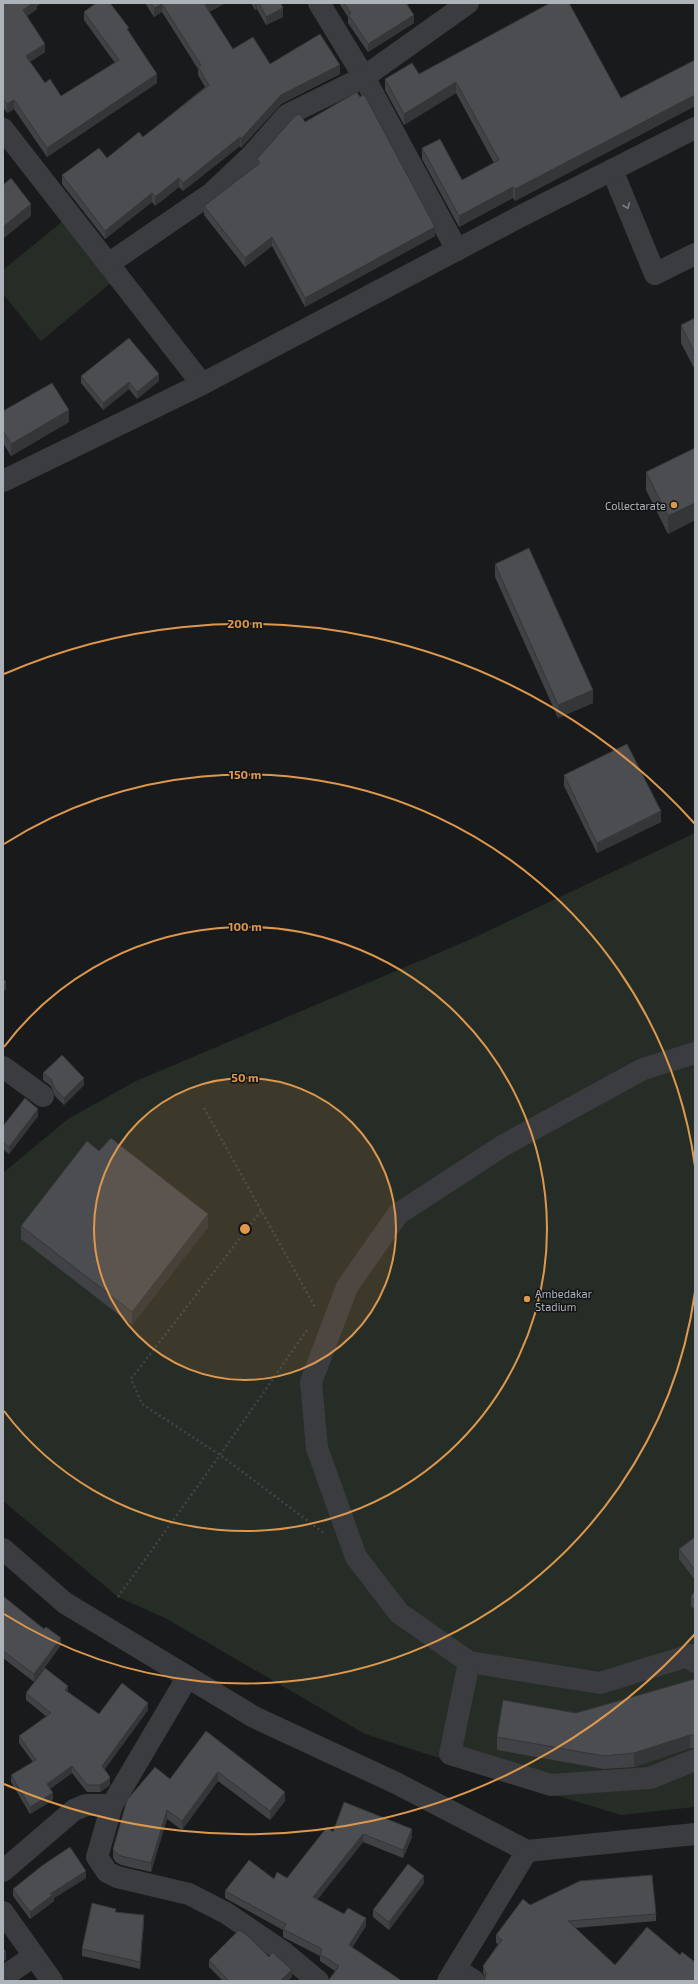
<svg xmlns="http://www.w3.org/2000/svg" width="698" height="1984" font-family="'Exo 2',sans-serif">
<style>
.green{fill:#262d26}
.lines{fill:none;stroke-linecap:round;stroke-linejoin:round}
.path{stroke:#414347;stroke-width:2.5;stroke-dasharray:2 3;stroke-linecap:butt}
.minor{stroke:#3b3c40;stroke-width:22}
.wall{fill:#404245}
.shaded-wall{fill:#343638}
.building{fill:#4b4d50;stroke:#343638}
.oneway{stroke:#7a7d83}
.ring{fill:none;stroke:#de984e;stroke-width:2}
.poi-dot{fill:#de984e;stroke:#141516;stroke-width:1.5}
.labels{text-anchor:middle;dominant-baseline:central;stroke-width:3;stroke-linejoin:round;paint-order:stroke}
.poi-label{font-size:11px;fill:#adb3b9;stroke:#141516;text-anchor:end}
.centre{fill:#de984e;stroke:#141516;stroke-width:2}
.ring-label{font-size:12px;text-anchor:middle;font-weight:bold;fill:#de984e;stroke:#141516;stroke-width:3;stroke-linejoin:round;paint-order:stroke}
</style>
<rect width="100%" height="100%" fill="#191a1b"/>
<g class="green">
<polygon points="63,221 113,281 41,341 3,294 3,270"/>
<polygon points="695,833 695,1807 621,1815 516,1783 365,1734 167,1619 118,1597 3,1501 3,1173 68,1119 136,1081 469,940"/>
</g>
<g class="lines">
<g class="path">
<polyline points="204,1108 316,1309"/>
<polyline points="261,1211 131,1379 142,1404 220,1455 325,1534"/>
<polyline points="118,1597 220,1455 307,1330"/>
</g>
<g class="minor">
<polyline points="319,3 364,77 457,250"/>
<polyline points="3,129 202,384"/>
<polyline points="612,170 655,274 695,254"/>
<polyline points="108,264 212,193 251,156 287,115 364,77 468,3"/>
<polyline points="3,481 202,384 523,215 695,128"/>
<polyline points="695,1053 643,1069 504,1145 398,1214 347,1287 311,1382 317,1448 356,1557 399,1613 469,1662 600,1683 691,1655 695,1662"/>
<polyline points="3,1067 43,1096"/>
<polyline points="3,1549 65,1603 254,1717 396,1783 527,1851 695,1834"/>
<polyline points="469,1662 450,1754 551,1785 650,1778 695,1760"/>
<polyline points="187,1678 112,1805 97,1857 107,1872 117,1877 189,1894 226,1913 282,1951 318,1981"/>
<polyline points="3,1871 74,1810 86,1805 112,1805"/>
<polyline points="3,1912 52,1981"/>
<polyline points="456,1969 474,1981"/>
<polyline points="3,1977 34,1956"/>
<polyline points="448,1981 527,1851"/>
</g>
</g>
<g class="wall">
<polygon points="3,3 41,3 37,6 37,9 27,16 45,52 30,62 45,83 61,96 115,63 84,20 84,12 129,31 157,83 47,157 14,109 7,113 3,107"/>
<polygon points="145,3 226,3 209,12 233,49 270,64 340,74 281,104 241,148 240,146 183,191 179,187 155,206 152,202 105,239 62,184 62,175 107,158 143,137 205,87 198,75 198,69 162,12 154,17"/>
<polygon points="251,3 281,3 283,17 266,25 257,9 255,10"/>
<polygon points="339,3 411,3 407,5 414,23 368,52 348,23 348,17"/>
<polygon points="695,60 695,106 515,201 513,198 459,227 422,159 422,148 462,180 494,163 456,93 404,125 385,90 385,79 419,74 621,98"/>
<polygon points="305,122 435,236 305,307 272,246 245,267 204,215 204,206 257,166 257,159"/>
<polygon points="695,318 695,370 681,343 681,325"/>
<polygon points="81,376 159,381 137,399 129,389 103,410 81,383"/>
<polygon points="3,411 69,422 11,456 3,443"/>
<polygon points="695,448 695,520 668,534 646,490 646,472"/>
<polygon points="495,564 593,703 558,718 495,577"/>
<polygon points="564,775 661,822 597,853 564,786"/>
<polygon points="43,1073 84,1085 64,1105 55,1096 51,1086 43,1080"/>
<polygon points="38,1116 9,1154 3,1149 3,1126"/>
<polygon points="99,1151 208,1227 132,1325 21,1239 21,1226"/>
<polygon points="695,1537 695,1580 679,1559 679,1549"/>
<polygon points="695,1592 695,1610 691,1606 691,1596"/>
<polygon points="3,1596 61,1645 34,1682 3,1658"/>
<polygon points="695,1679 695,1748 690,1748 634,1767 604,1769 497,1750 497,1737 576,1713"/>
<polygon points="68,1692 99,1714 148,1710 104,1770 110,1784 109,1786 100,1792 87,1792 72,1773 50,1789 53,1800 30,1814 11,1782 11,1775 33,1762 19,1743 19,1736 47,1717 26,1700 26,1693"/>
<polygon points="206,1731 285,1801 270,1820 218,1781 182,1830 167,1819 151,1872 121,1865 116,1862 113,1858 113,1849 170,1779"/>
<polygon points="333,1832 412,1837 403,1858 363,1842 317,1900 366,1926 335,1971 320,1961 320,1956 283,1937 283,1930 225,1898 225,1891 274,1879 287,1878"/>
<polygon points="86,1878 54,1898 54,1901 30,1919 13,1896 13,1889"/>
<polygon points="424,1883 389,1930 373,1917 373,1910"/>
<polygon points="530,1905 656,1914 656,1921 575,1928 615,1965 680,1955 695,1962 485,1980 485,1978 483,1973 483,1966 498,1944 496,1943 496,1935"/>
<polygon points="116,1912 144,1922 140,1969 82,1956 82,1949"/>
<polygon points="269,1957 292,1977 287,1981 223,1981 209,1967 209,1960"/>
</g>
<g class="shaded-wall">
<polygon points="33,3 41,3 37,6 37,9 23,19 23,10"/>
<polygon points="209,3 226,3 205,14 205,5"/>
<polygon points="255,3 257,3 257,9 255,10"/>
<polygon points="162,4 162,12 154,17 154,8"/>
<polygon points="283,8 283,17 266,25 266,17"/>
<polygon points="414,15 414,23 368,52 368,44"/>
<polygon points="45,44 45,52 26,64 26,56"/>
<polygon points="340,65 340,74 281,104 241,148 241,139 281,95"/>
<polygon points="157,74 157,83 47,157 47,148"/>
<polygon points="456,82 456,93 404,125 404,114"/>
<polygon points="695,95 695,106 515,201 515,189"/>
<polygon points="14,100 14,109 7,113 7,104"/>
<polygon points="240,137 240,146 183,191 183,183"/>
<polygon points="179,178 179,187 155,206 155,197"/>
<polygon points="513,187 513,198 459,227 459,216"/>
<polygon points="152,193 152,202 105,239 105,231"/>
<polygon points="31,204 31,216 3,239 3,227"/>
<polygon points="435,227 435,236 305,307 305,298"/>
<polygon points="272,237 272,246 245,267 245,258"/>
<polygon points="159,374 159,381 137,399 137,392"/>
<polygon points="129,382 129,389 103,410 103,403"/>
<polygon points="69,410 69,422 11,456 11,444"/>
<polygon points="695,503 695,520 668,534 668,516"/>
<polygon points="593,690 593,703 558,718 558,705"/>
<polygon points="661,811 661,822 597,853 597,843"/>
<polygon points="6,982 6,989 3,992 3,985"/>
<polygon points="84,1078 84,1085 64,1105 64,1098"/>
<polygon points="38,1109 38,1116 9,1154 9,1147"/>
<polygon points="208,1214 208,1227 132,1325 132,1312"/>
<polygon points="61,1638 61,1645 34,1682 34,1674"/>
<polygon points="68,1686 68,1693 65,1690"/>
<polygon points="148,1703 148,1710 102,1773 102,1766"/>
<polygon points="690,1735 690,1748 634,1767 634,1753"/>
<polygon points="72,1766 72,1773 47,1791 47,1784"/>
<polygon points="218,1772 218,1781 182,1830 182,1821"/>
<polygon points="110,1777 110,1784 109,1786 100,1792 100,1785"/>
<polygon points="4,1786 4,1793 3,1794 3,1787"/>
<polygon points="285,1792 285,1801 270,1820 270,1811"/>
<polygon points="53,1793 53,1800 30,1814 30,1807"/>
<polygon points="167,1810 167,1819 151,1872 151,1863"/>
<polygon points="412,1829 412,1837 403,1858 403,1850"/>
<polygon points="363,1834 363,1842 313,1905 313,1897"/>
<polygon points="86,1871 86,1878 54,1898 54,1901 30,1919 30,1912 50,1894"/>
<polygon points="424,1876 424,1883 389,1930 389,1922"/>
<polygon points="144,1915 144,1922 140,1969 140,1962"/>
<polygon points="366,1918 366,1926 349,1953 349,1945"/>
<polygon points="6,1952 6,1960 3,1962 3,1954"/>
<polygon points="292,1970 292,1977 287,1981 280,1981"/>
</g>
<g class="building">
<polygon points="3,3 33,3 23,10 45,44 26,56 45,83 50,79 61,96 119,60 84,12 96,3 110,3 129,28 127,29 157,74 47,148 14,100 7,104 3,99"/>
<polygon points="151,3 209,3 205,5 233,49 253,37 270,64 320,34 340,65 281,95 241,139 240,137 183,183 179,178 155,197 152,193 105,231 62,175 99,148 107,158 139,132 143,137 209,85 198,67 201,65 162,4 154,8"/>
<polygon points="259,3 281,3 283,8 266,17"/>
<polygon points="344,3 406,3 414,15 368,44 348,14 351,13"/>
<polygon points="550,3 569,3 621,98 695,60 695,95 515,189 513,187 459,216 422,148 440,139 462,180 499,160 456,82 404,114 385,79 412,63 419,74"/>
<polygon points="357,92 360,97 364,94 435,227 305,298 272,237 245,258 204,206 260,163 257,159 295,116 300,114 305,122"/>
<polygon points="11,178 31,204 3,227 3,185"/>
<polygon points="695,318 695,353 681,325"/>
<polygon points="129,338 159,374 137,392 129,382 103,403 81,376"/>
<polygon points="52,383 69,410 11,444 3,431 3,411"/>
<polygon points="695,448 695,503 668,516 646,472"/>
<polygon points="529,548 593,690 558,705 495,564"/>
<polygon points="627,744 661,811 597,843 564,775"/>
<polygon points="3,979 6,982 3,985"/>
<polygon points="62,1055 84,1078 64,1098 55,1089 51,1079 43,1073"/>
<polygon points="25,1098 38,1109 9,1147 3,1142 3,1126"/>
<polygon points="111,1138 208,1214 132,1312 21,1226 87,1141 99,1151"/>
<polygon points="695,1537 695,1570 679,1549"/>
<polygon points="695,1592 695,1601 691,1596"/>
<polygon points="3,1596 44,1629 46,1627 61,1638 34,1674 3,1651"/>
<polygon points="45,1668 68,1686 65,1690 99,1714 122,1683 148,1703 102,1766 110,1777 109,1779 100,1785 87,1785 72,1766 47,1784 53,1793 30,1807 11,1775 36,1760 19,1736 51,1713 26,1693"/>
<polygon points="695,1679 695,1735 690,1735 634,1753 604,1756 497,1737 503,1700 576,1713"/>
<polygon points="206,1731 285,1792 270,1811 218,1772 182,1821 167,1810 151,1863 121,1856 116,1853 113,1849 127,1800 155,1767 170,1779"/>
<polygon points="344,1802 412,1829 403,1850 363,1834 313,1897 344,1914 348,1908 366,1918 349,1945 402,1981 328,1981 339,1966 320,1954 322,1949 283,1929 286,1924 225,1891 249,1860 274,1879 277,1872 287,1878 327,1827 333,1832"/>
<polygon points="70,1847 86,1871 50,1894 54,1894 30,1912 13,1889 43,1865"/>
<polygon points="408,1864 424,1876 389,1922 373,1910"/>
<polygon points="652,1875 656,1914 568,1921 615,1965 647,1927 680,1955 682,1952 695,1962 695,1980 694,1981 484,1981 486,1974 483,1966 502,1940 496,1935 523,1899 530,1905 580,1881"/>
<polygon points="92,1903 116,1909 115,1912 144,1915 140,1962 82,1949"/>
<polygon points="239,1930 248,1936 269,1957 272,1952 292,1970 280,1981 229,1981 209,1960"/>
<polygon points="3,1948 6,1952 3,1954"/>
</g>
<defs><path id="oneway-chevron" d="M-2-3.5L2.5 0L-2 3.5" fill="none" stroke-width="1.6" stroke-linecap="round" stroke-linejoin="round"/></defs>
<use class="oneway" href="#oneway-chevron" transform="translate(627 206) rotate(67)"/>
<circle cx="245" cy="1229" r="151" fill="#de984e" fill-opacity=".12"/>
<g class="ring">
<circle cx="245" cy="1229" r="151"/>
<path d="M4 1047A302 302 0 1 1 4 1411"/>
<path d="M695 1292A454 454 0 0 1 4 1614M4 844A454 454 0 0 1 695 1166"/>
<path d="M695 1634A605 605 0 0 1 4 1784M4 674A605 605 0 0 1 695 824"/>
</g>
<g class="poi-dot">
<circle cx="674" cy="505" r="4"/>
<circle cx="527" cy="1299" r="4"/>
</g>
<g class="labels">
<g class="poi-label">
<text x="666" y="505">Collectarate</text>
<text x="535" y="1293" text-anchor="start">Ambedakar<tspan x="535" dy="13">Stadium</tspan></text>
</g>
</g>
<circle cx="245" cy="1229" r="6" class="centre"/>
<g class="ring-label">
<text x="245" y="628">200 m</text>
<text x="245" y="779">150 m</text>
<text x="245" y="931">100 m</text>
<text x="245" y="1082">50 m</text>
</g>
<rect width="698" height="1984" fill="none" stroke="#adb3b9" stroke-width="8"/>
</svg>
